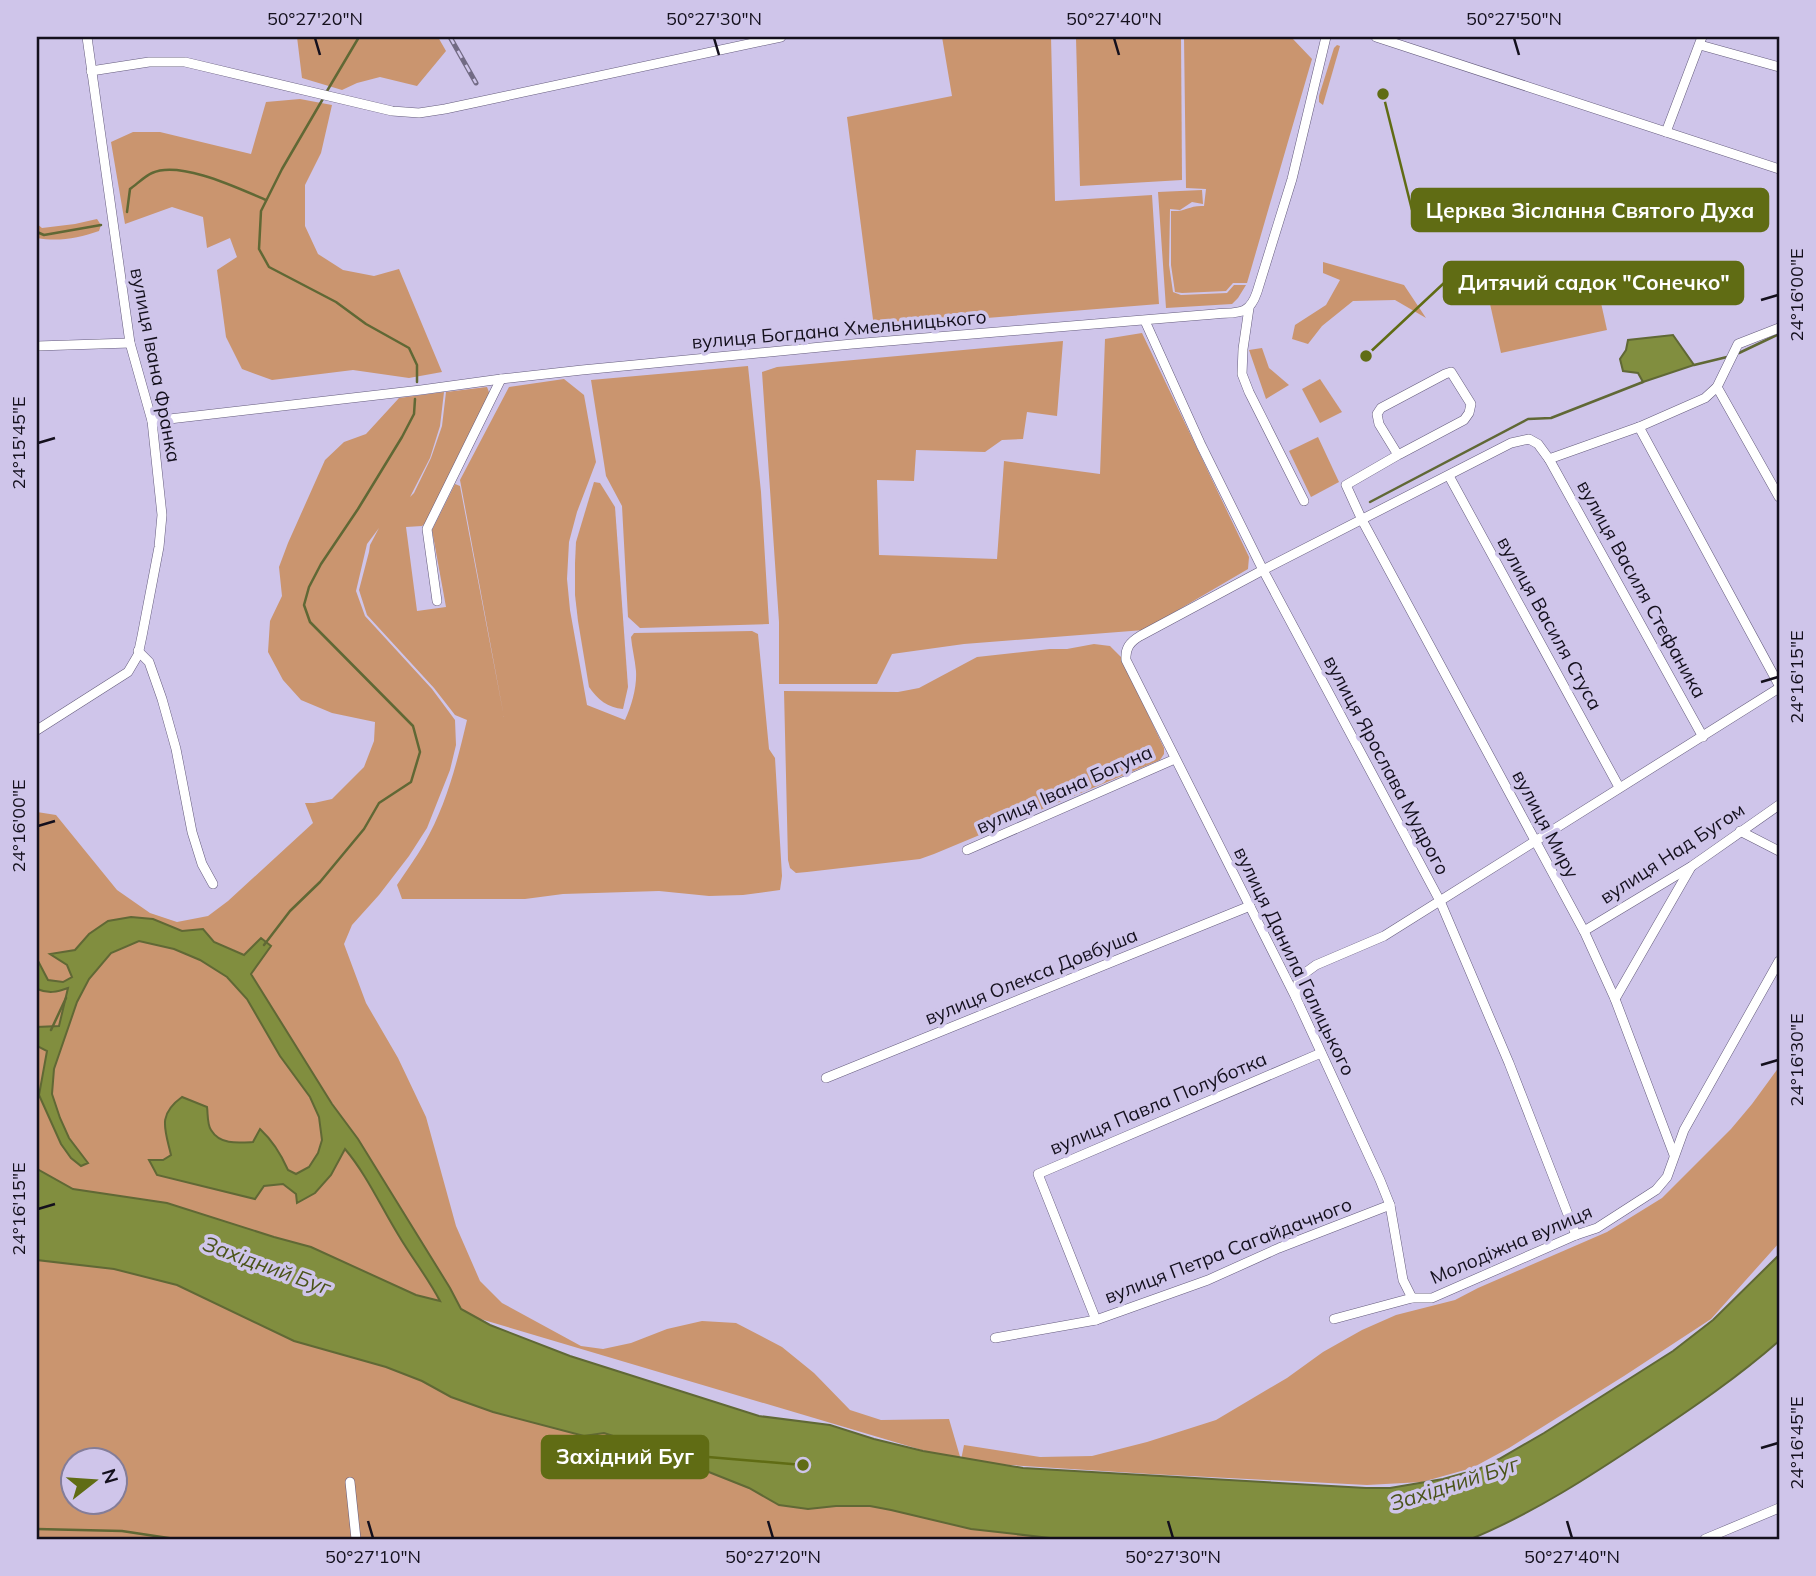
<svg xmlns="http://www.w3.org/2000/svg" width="1816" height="1576" font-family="Mulish,sans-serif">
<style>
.green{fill:#ca956f;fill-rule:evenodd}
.water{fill:#818e3f;stroke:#606835;stroke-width:2}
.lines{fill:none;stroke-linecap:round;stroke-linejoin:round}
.stream{stroke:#606835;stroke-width:2.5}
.minor-casing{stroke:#655c7d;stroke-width:10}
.minor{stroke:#fff;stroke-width:9}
.rail-casing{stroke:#726b84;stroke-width:5}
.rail{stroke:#cfc5ea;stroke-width:2.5;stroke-dasharray:8;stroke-linecap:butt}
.ticks{fill:none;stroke:#14101d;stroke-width:2.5}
.labels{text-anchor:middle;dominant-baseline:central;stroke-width:7;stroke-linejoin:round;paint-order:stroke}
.street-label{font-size:19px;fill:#14101d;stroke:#cfc5ea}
.water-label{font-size:21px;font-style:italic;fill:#4a5319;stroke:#cfc5ea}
.leader{fill:none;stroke:#606c14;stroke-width:2.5}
.callout-dot{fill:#606c14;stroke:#cfc5ea;stroke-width:2.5}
.callout{fill:#606c14;stroke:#606c14;stroke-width:2.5}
.callout-label{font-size:21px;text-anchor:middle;font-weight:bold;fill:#fff}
.neatline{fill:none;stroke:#14101d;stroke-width:2.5}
.ticks-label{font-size:18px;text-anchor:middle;fill:#14101d}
</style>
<rect width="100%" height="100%" fill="#cfc5ea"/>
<g class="green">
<polygon points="297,37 438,37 446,51 417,86 380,77 357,83 342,90 302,78"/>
<polygon points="942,37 1051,37 1055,201 1152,195 1159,304 874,327 847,117 952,96"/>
<polygon points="1181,37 1182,180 1080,186 1076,38"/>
<path d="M1184 37H1293L1292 38 1312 59 1247 283H1233L1226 291 1182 293 1175 292 1171 265V211C1186 212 1189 205 1204 206L1206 189 1186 188Z"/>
<polygon points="1337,45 1340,46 1323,105 1319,102 1319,96 1334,48"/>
<polygon points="300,99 332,105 321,153 305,185 305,226 318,254 343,270 374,276 399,269 442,372 409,378 353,370 272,380 242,369 226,337 217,270 237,257 230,238 207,248 203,217 172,207 125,224 111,142 133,132 160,132 251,154 266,102"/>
<polygon points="1202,190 1203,204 1192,202 1180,210 1170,209 1169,265 1173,292 1181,295 1227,293 1234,285 1246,285 1238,298 1232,304 1166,308 1158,192"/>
<path d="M97 219 101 225 99 231C79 238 58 242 37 238V224L42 228 75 224Z"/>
<polygon points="1323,262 1404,285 1426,318 1395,300 1353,301 1322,326 1308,344 1292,339 1295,325 1326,305 1340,280 1323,273"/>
<polygon points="1592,262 1607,330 1501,353 1486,286"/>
<polygon points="1142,333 1249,557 1248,569 1144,630 964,644 892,654 877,684 779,684 779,622 762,372 777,367 1063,341 1057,416 1027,412 1023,439 1002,440 985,452 916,450 914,481 877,480 879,555 997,559 1004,461 1100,474 1105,339"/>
<polygon points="1262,348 1269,368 1289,385 1266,399 1249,350"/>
<polygon points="748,366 761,492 769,624 640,628 628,617 622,506 606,476 591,380"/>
<path d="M564 379 584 395 596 462 577 512 569 542 567 579 570 610 587 705 625 720C632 705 637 686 636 671 635 660 632 648 631 637L634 633 752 631 758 634 769 749 775 758 782 876 780 890 743 895 709 896 659 891 563 894 525 899H402L397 885C406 871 416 858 424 844 446 806 457 763 467 720L455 715 434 688 367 615 359 590 369 552 370 545 379 528 367 544 356 591 365 616 432 689 455 720 456 745 450 770 427 828 409 856 379 895 352 925 344 944 366 1003 398 1058 426 1117 456 1226 480 1281 502 1303 581 1346 603 1349 631 1343 667 1329 702 1321 736 1323 782 1347 814 1373 850 1410 881 1420 949 1419 961 1460 964 1445 1040 1457 1092 1456 1147 1442 1216 1420 1287 1378 1323 1352 1362 1330 1396 1315 1455 1300 1478 1288 1607 1232 1662 1198 1731 1129 1752 1104 1779 1067V1243L1711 1319 1624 1376 1509 1448 1472 1468 1422 1482 1367 1485 1150 1474 962 1462 440 1307 105 1215 37 1174V812L56 815 117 890 150 913 177 922 208 916 228 901 313 823 305 803H314L332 799 364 767 374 741 375 722 332 713 301 700 283 680 268 652 270 621 282 596 279 567 288 543 325 460 344 442 366 434 399 398 444 392 440 426 430 458 410 497 414 493 431 458 442 426 446 392 487 387 490 395 427 522 422 526 406 527 417 611 446 607 432 530 455 484 460 486 504 717 460 480 509 387Z"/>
<polygon points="1320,379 1342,412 1320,423 1302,389"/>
<polygon points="1318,437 1339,482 1311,497 1289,451"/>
<path d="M594 482 600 483 615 507 628 687 623 709C608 708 597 699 589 687L578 621 575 595V563L576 542Z"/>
<polygon points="1094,644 1110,646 1121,657 1164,748 1164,754 1160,760 934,854 920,859 807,872 796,873 790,868 788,860 784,691 898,692 919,688 977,657 1050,649 1067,649"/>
<path d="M37 1260 114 1269 177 1285 294 1341 386 1367 422 1381 451 1397 493 1412 584 1436 604 1433 641 1445 749 1488 779 1505 808 1509 836 1506H870L891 1510 971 1529 1050 1538 1097 1539H37ZM74 1460H116V1502H74Z"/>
</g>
<g class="water">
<polygon points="1673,335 1694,365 1643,382 1638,373 1623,371 1620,359 1626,350 1628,340"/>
<path d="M131 917 153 919 182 931 203 929 214 942 244 955 261 938 271 946 251 974 332 1104 358 1139 450 1288 461 1309 490 1325 570 1356 759 1416 830 1425 874 1439 923 1451 1023 1468 1366 1488H1390L1443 1479 1479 1469 1499 1459 1544 1433 1673 1351 1713 1320 1779 1255V1341C1738 1377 1694 1407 1649 1437 1592 1475 1534 1513 1471 1539H1097L1050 1538 971 1529 891 1510 870 1506H836L808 1509 779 1505 749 1488 641 1445 604 1433 584 1436 493 1412 451 1397 422 1381 386 1367 294 1341 177 1285 114 1269 37 1260V1169L73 1189 167 1203 274 1237 311 1247 416 1295 440 1301C428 1278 412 1258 399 1236 381 1207 367 1175 345 1149L331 1175 315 1193 297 1203 296 1194 283 1184 264 1186 255 1199 157 1175 149 1160H163L171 1155C165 1129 157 1115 182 1097L207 1107C208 1114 207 1124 211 1130 220 1145 238 1143 253 1142L260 1129C273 1141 281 1154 288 1170L296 1174 309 1167 318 1153 322 1140 319 1117 310 1097 280 1056 247 999 227 977 200 960 174 949 139 941 111 953 89 979 77 1002 54 1069 52 1094 60 1118 69 1138 88 1163 81 1166 71 1158 61 1144 39 1095 47 1051 37 1046V1027L59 1026 68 988C57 992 49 994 37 989V959L48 980 63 982 72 977 67 965 50 954 75 950 89 934 108 921Z"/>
</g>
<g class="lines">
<g class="stream">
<polyline points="327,91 359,37"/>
<polyline points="324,97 282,169 261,211 259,249 269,267 336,302 366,324 409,348 417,365 417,382"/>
<path d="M127 212 130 189C137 184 145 176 152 173 180 160 240 189 266 200"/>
<polyline points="37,232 44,235 101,225"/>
<polyline points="1739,353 1779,334"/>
<polyline points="1694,365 1727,357"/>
<polyline points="1370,502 1528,419 1551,418 1643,382"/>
<polyline points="264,945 290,911 320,882 364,829 379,803 411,782 420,752 413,726 310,622 304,605 309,587 321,564 358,509 402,437 414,414 415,399"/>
<polyline points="51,1030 66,998"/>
<polyline points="37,1529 122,1531 175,1539"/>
</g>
<g class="minor-casing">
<g id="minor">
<polyline points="1376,37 1779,169"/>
<polyline points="1700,45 1779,67"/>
<polyline points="91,71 149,62 185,62 392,111 419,113 445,109 781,37"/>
<polyline points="1666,132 1702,37"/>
<polyline points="1249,308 1243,349 1242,374 1249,392 1304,501"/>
<polyline points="1145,321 1201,445 1263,570 1440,901 1509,1063 1576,1235"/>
<polyline points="37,346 130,343"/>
<polyline points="1717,387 1779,497"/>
<path d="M152 421 421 390 501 379 582 370 852 344 1215 314C1238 312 1249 316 1257 292L1292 179 1326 37"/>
<polyline points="1639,427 1779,685"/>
<polyline points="1398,455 1379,424 1377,414 1381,408 1445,374 1451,372 1471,404 1469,413 1464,420 1400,454 1398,455 1346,485 1362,520 1584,931 1615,999 1674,1155"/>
<polyline points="1549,459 1703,737"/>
<polyline points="1449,476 1619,787"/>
<polyline points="437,601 427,529 501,379"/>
<polyline points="138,651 149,662 162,699 176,749 192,832 202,864 213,884"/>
<polyline points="37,730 128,672 138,655 142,636 159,547 162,515 152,421 130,343 87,37"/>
<polyline points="1740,831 1779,851"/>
<polyline points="967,850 1175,759"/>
<polyline points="1584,931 1692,866 1779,805"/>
<polyline points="1296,998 1298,982 1305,973 1316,965 1384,936 1779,688"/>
<polyline points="1615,999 1691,867"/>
<polyline points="826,1078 1250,906"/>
<path d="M1412 1298 1403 1280 1390 1205 1380 1180 1296 998 1126 660C1125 648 1130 642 1140 636L1263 570 1511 443 1529 439 1538 444 1549 459 1639 427 1705 398 1717 387 1738 344 1779 328"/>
<polyline points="1334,1319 1412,1298 1432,1298 1576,1235 1597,1228 1656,1190 1667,1177 1684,1130 1779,961"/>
<polyline points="1096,1320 1038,1174 1321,1053"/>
<polyline points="995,1338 1096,1320 1208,1280 1279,1248 1390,1205"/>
<polyline points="350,1482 356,1539"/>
<polyline points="1705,1539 1779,1508"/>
</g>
</g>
<use href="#minor" class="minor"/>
<g class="rail-casing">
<polyline id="rail" points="450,37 476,83"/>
</g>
<use href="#rail" class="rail"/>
</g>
<path class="ticks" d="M315 38 320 55M714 38 719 55M1114 38 1119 55M1514 38 1519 55M1761 300 1778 295M38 443 55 438M1761 682 1778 677M38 826 55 821M1761 1065 1778 1060M38 1209 55 1204M1761 1448 1778 1443M368 1521 373 1538M768 1521 773 1538M1168 1521 1173 1538M1567 1521 1572 1538"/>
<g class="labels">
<g class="street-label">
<text transform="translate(839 329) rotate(-5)">вулиця Богдана Хмельницького</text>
<text transform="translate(156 365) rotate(79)">вулиця Івана Франка</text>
<text transform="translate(1642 589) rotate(61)">вулиця Василя Стефаника</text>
<text transform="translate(1550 623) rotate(61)">вулиця Василя Стуса</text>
<text transform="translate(1387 765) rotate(62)">вулиця Ярослава Мудрого</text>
<text transform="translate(1064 789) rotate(-24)">вулиця Івана Богуна</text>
<text transform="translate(1546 824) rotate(62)">вулиця Миру</text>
<text transform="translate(1672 853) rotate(-33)">вулиця Над Бугом</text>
<text transform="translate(1295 961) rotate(64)">вулиця Данила Галицького</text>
<text transform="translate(1031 976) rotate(-22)">вулиця Олекса Довбуша</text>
<text transform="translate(1158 1103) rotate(-23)">вулиця Павла Полуботка</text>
<text transform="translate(1511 1244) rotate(-23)">Молодіжна вулиця</text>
<text transform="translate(1228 1250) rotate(-21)">вулиця Петра Сагайдачного</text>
</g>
<g class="water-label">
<text transform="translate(267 1265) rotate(20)">Західний Буг</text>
<text transform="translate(1454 1483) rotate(-18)">Західний Буг</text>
</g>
</g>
<path class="leader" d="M1383 94L1412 210M1366 356L1444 283M803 1465L708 1457"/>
<g class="callout-dot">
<circle cx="1383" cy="94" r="7"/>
<circle cx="1366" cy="356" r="7"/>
<circle cx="803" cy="1465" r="7"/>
</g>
<g class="callout">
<rect x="1412" y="189" width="356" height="42" rx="7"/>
<rect x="1444" y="262" width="299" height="42" rx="7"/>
<rect x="542" y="1436" width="166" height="42" rx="7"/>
</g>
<g class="callout-label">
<text x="1590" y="218">Церква Зіслання Святого Духа</text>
<text x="1594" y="290">Дитячий садок "Сонечко"</text>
<text x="625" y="1464">Західний Буг</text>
</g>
<rect width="1816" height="1576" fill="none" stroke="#cfc5ea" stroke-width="77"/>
<g transform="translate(94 1481) rotate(73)"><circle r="33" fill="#cfc5ea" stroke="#847d98" stroke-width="2"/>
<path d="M0-5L12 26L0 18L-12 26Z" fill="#606c14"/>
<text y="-10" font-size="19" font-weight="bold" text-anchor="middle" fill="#14101d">N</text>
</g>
<rect x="38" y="38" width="1740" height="1500" class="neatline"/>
<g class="ticks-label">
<text x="315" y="25">50°27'20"N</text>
<text x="714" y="25">50°27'30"N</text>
<text x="1114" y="25">50°27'40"N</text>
<text x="1514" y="25">50°27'50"N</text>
<text transform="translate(1797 295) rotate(-90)" y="6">24°16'00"E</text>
<text transform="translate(19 443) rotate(-90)" y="6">24°15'45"E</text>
<text transform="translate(1797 677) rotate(-90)" y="6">24°16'15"E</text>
<text transform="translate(19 826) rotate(-90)" y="6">24°16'00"E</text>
<text transform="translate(1797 1060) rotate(-90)" y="6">24°16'30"E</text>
<text transform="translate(19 1209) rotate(-90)" y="6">24°16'15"E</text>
<text transform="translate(1797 1443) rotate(-90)" y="6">24°16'45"E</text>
<text x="373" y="1563">50°27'10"N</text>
<text x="773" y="1563">50°27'20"N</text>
<text x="1173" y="1563">50°27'30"N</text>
<text x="1572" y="1563">50°27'40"N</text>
</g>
</svg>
